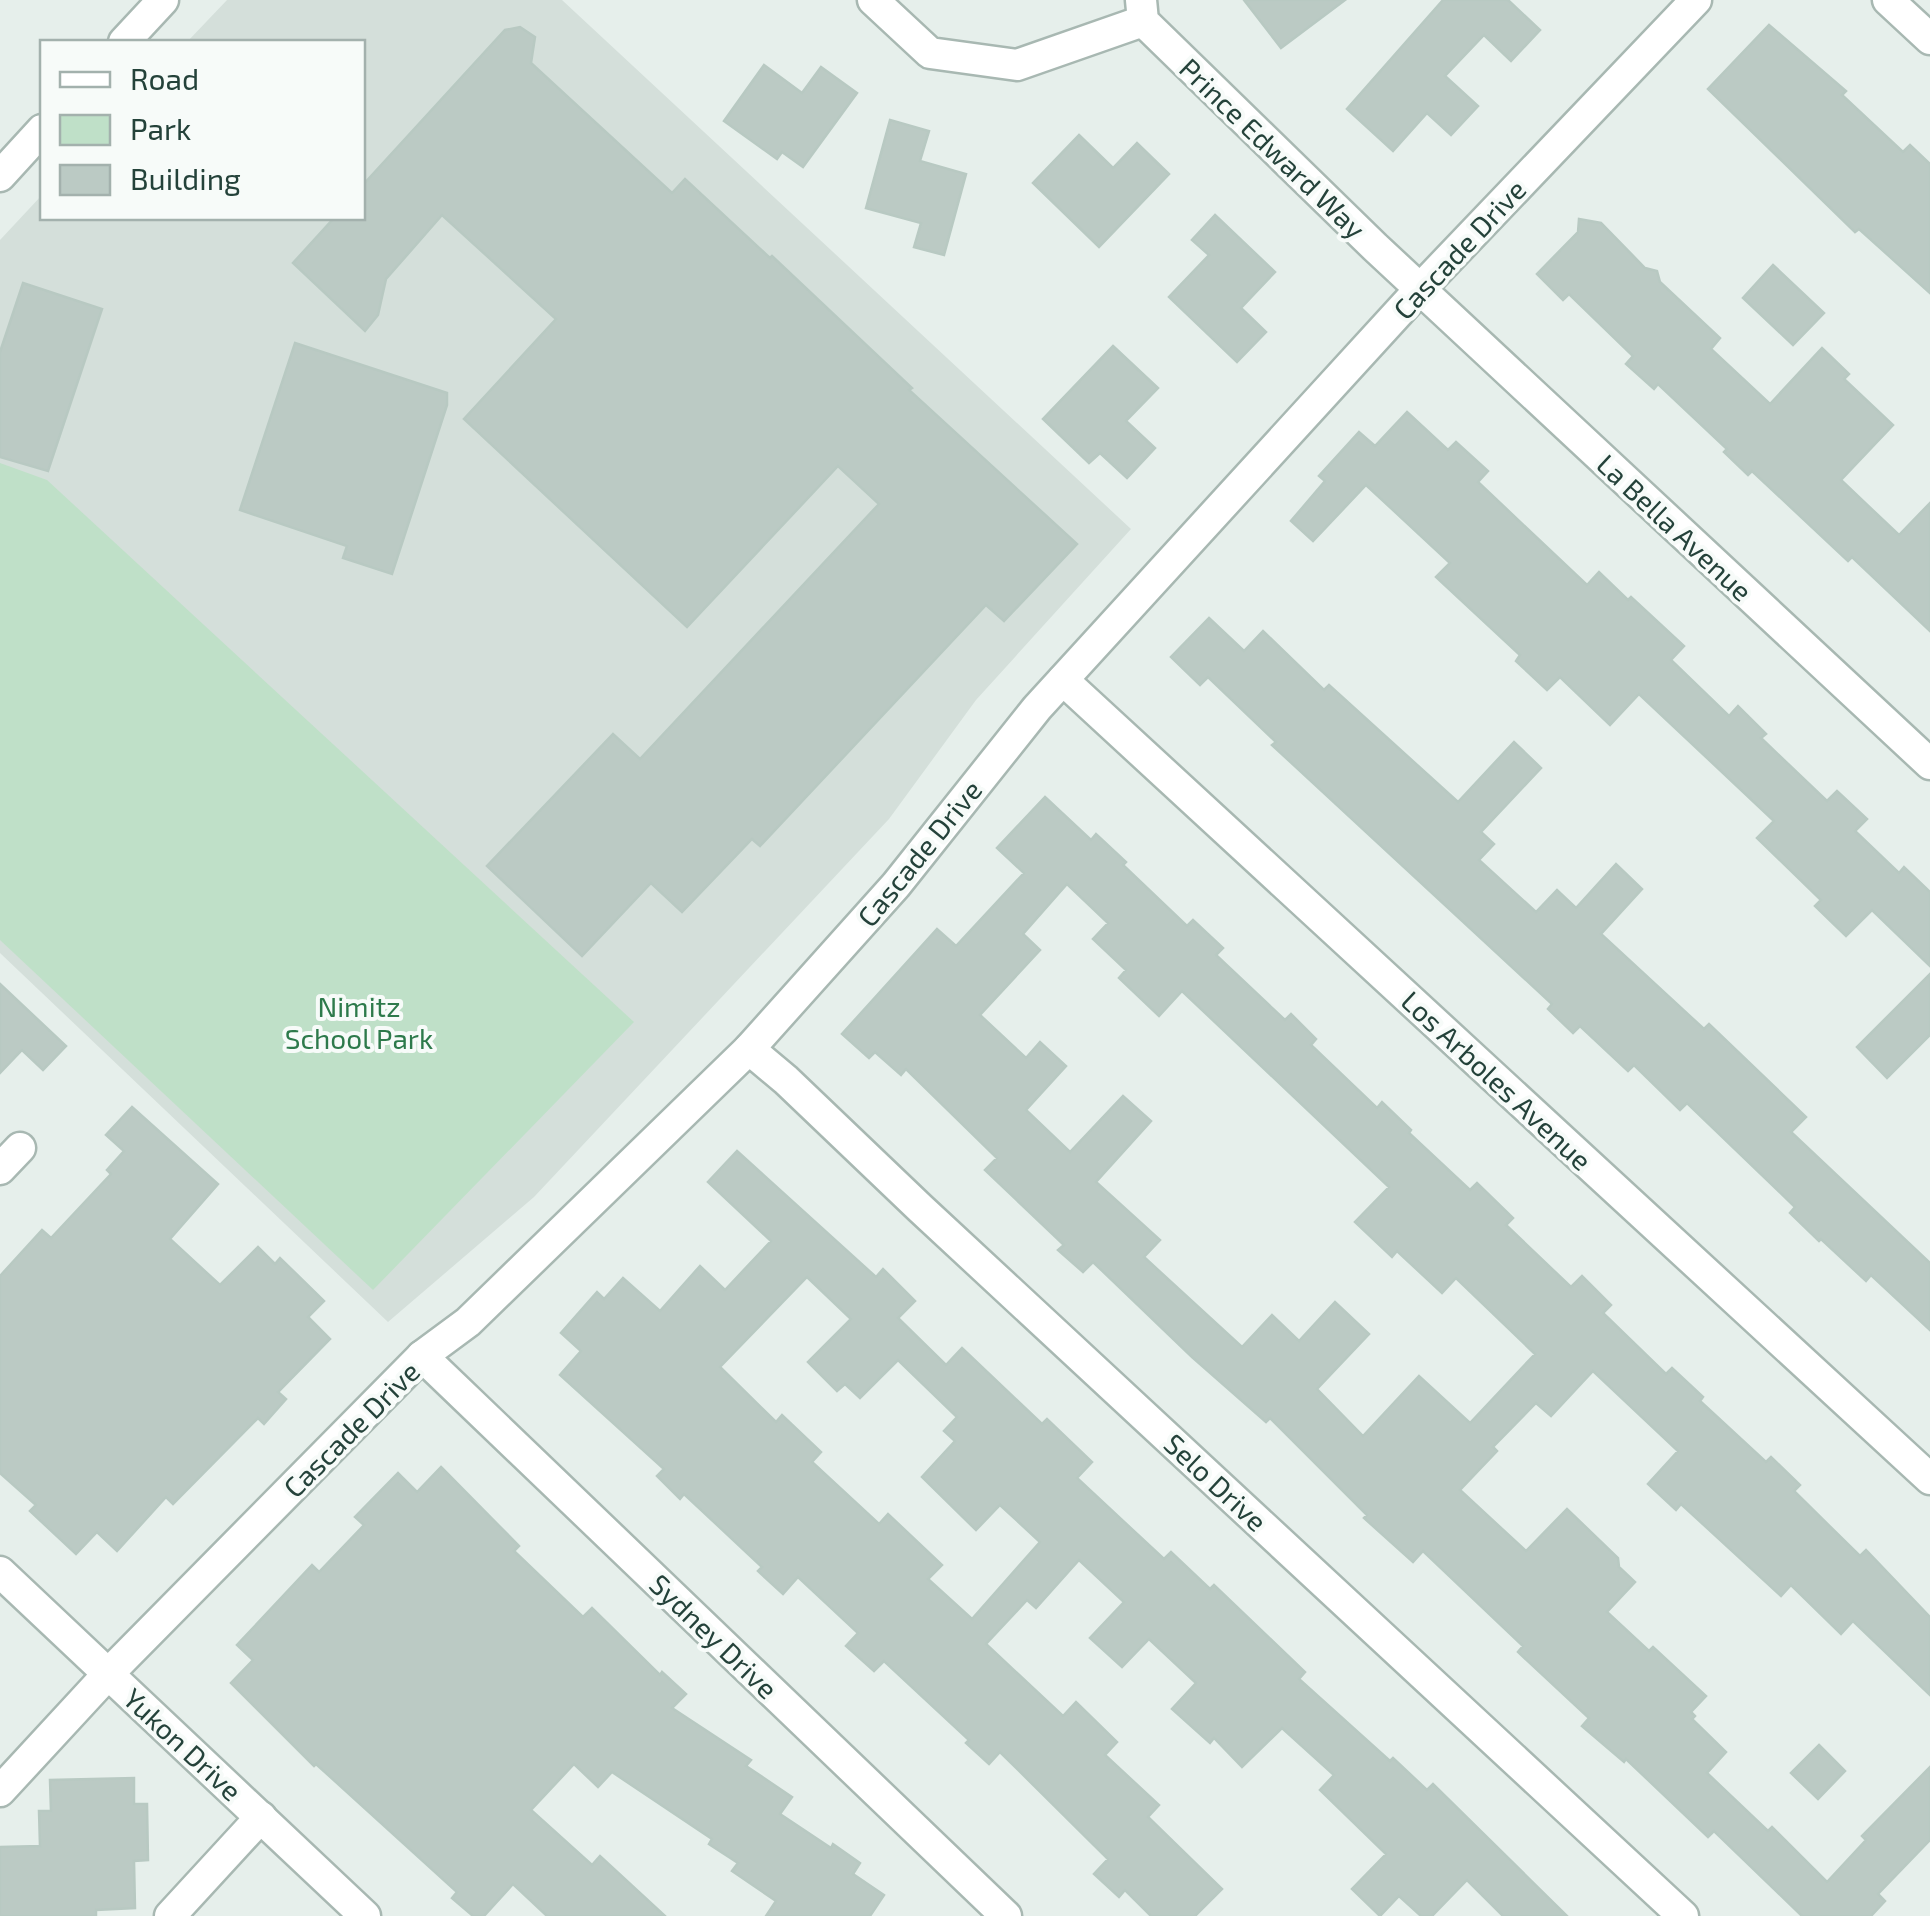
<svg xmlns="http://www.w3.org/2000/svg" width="1930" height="1916" font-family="'Exo 2',sans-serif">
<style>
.built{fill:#d4dfda}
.green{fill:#bfe0c8}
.building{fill:#bbcac4;stroke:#b8c9c2;stroke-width:2.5;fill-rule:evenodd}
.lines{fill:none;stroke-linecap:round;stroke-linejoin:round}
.minor-casing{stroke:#a8b8b2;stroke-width:35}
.minor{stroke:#fff;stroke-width:30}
.labels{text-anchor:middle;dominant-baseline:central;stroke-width:8;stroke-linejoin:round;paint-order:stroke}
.street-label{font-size:28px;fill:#24423a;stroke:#f7fbf9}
.park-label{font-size:28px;fill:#2d7a4b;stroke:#f7fbf9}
</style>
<rect width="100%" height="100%" fill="#e6efeb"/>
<polygon class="built" points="227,0 562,0 1131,529 976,700 889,819 534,1197 388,1322 0,953 0,240 42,195 42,218 362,218 362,42 187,42"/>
<polygon class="green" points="0,463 47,480 634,1022 373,1290 0,940"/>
<g class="building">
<polygon points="1244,0 1345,0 1281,48"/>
<polygon points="1443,0 1508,0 1540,30 1511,61 1484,35 1445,76 1478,106 1451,135 1427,113 1393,151 1347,109"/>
<polygon points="1769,25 1846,91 1842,95 1903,152 1910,145 1930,164 1930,293 1859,229 1855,232 1708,89"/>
<polygon points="520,27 535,37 531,63 672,193 685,179 770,258 772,256 912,388 909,390 1077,544 1004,621 986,605 760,846 752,839 682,912 651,883 582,956 487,866 613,734 640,759 879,504 838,466 687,627 464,419 556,319 442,215 386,279 378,315 365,331 293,263 334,218 362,218 362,186 505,30"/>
<polygon points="764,65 802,93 821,67 857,93 803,167 782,152 777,159 724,121"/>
<polygon points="890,120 929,131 920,161 966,174 944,255 914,247 921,223 866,208"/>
<polygon points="1079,135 1113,168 1137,143 1169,174 1099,247 1033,183"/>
<polygon points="1215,215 1275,272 1241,308 1266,332 1237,362 1169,297 1209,255 1192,240"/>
<polygon points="1579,219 1601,223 1645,268 1657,271 1660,282 1720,338 1711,349 1770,404 1822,348 1849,374 1844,379 1893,425 1841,480 1899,535 1930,503 1930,631 1852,557 1848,561 1752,471 1748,475 1724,452 1727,449 1658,384 1654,389 1626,364 1633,356 1569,294 1563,300 1537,274 1578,232"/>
<polygon points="1773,265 1824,313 1793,345 1743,298"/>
<polygon points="23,283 102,309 48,471 0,457 0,352"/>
<polygon points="295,343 447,393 447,405 392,574 343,558 347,546 240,510"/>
<polygon points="1113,346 1158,388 1126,421 1155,448 1127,478 1100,453 1089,463 1043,419"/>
<polygon points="1407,412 1448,450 1456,442 1488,471 1478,482 1587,585 1599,572 1628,600 1631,597 1684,646 1671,660 1729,716 1738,706 1766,734 1761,738 1827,801 1837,791 1867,819 1855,831 1899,873 1904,867 1930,892 1930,966 1872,910 1846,936 1815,906 1821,900 1757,838 1774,821 1639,694 1610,725 1560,677 1547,690 1516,661 1520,655 1436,577 1450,563 1366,485 1313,541 1291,521 1325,481 1319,476 1359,432 1375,446"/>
<polygon points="1209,618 1244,651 1263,631 1324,690 1329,685 1458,802 1514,742 1541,768 1481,832 1494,844 1479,860 1536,912 1557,890 1576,908 1616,864 1642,889 1601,934 1704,1029 1709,1024 1806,1117 1791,1132 1930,1263 1930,1330 1871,1275 1866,1281 1821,1239 1819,1241 1790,1213 1795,1207 1687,1103 1680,1110 1634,1065 1628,1071 1580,1026 1573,1033 1548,1009 1552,1004 1272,745 1276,742 1208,677 1200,685 1171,657"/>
<path d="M1045 797 1091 840 1096 834 1126 862 1123 865 1187 926 1193 920 1223 948 1216 955 1285 1020 1291 1014 1316 1039 1311 1045 1377 1108 1382 1102 1411 1130 1409 1133 1470 1190 1477 1183 1513 1218 1506 1225 1571 1287 1582 1276 1611 1305 1603 1313 1666 1374 1672 1368 1703 1397 1700 1401 1766 1462 1771 1457 1800 1485 1794 1491 1860 1556 1866 1550 1930 1617V1695L1853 1621 1841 1634 1791 1585 1781 1596 1681 1504 1676 1510 1648 1484 1678 1451 1593 1371 1551 1416 1536 1403 1493 1447 1497 1451 1460 1490 1526 1551 1567 1509 1618 1558 1619 1567 1635 1582 1607 1612 1649 1651 1653 1647 1706 1696 1691 1712 1695 1716 1692 1719 1726 1752 1707 1773 1768 1831 1772 1827 1827 1882 1866 1840 1862 1836 1930 1767V1840L1878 1894 1885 1901 1871 1916H1802L1714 1831 1708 1837 1626 1759 1624 1762 1582 1726 1589 1718 1518 1652 1523 1646 1423 1551 1413 1562 1364 1518 1367 1515 1270 1418 1266 1422 1192 1357 1093 1262 1083 1272 1058 1250 1064 1245 985 1170 997 1158 906 1069 901 1075 875 1052 869 1058 842 1034 937 929 956 946 1024 873 997 848ZM1067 884 1108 923 1093 939 1126 970 1119 978 1159 1016 1182 991 1389 1187 1355 1222 1392 1257 1397 1251 1442 1293 1456 1278 1535 1354 1470 1423 1419 1376 1363 1436 1317 1389 1369 1334 1335 1302 1299 1341 1272 1315 1242 1347 1144 1257 1160 1240 1096 1182 1151 1121 1123 1096 1070 1152 1026 1110 1066 1066 1040 1042 1026 1058 980 1015 1040 950 1023 934Z"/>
<polygon points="1930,974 1930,1035 1887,1078 1857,1047"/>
<polygon points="0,984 66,1046 43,1070 22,1050 0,1073"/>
<polygon points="132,1107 218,1184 170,1239 220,1285 258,1247 275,1264 280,1258 324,1301 308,1317 330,1339 278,1392 286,1399 264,1424 258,1418 173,1504 166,1497 117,1551 97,1532 76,1554 30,1511 36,1505 0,1473 0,1276 42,1230 51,1238 111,1174 107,1170 124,1151 106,1135"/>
<path d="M737 1151 876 1277 883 1269 915 1301 898 1318 946 1365 962 1348 1042 1424 1047 1419 1092 1462 1077 1478 1164 1559 1171 1552 1210 1589 1214 1585 1305 1672 1299 1679 1390 1761 1393 1758 1427 1790 1433 1784 1567 1916H1503L1467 1880 1432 1916H1421L1399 1896 1380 1916 1352 1889 1386 1854 1320 1790 1334 1775 1282 1728 1242 1767 1214 1738 1210 1743 1172 1709 1196 1683 1149 1639 1122 1667 1090 1638 1124 1602 1079 1560 1036 1608 1027 1600 986 1644 1063 1716 1076 1702 1117 1742 1105 1755 1159 1805 1148 1817 1222 1889 1195 1916H1151L1125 1890 1119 1897 1094 1874 1108 1859 1000 1752 989 1764 966 1743 969 1740 884 1661 874 1671 846 1646 858 1633 798 1577 783 1594 758 1571 762 1567 684 1494 680 1499 657 1476 664 1469 560 1375 581 1351 561 1333 597 1292 604 1299 623 1278 660 1311 700 1266 725 1290 771 1241 708 1182ZM807 1277 851 1319 808 1362 837 1391 845 1384 860 1398 898 1360 957 1417 944 1431 955 1441 922 1477 976 1530 1000 1505 1040 1542 972 1619 928 1579 942 1565 888 1514 879 1524 812 1462 821 1452 782 1415 776 1422 720 1367Z"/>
<polygon points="441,1467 519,1546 514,1551 583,1617 592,1608 660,1675 662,1672 686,1694 672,1708 751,1760 746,1766 792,1797 780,1814 831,1848 833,1844 860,1863 853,1874 884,1895 870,1916 766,1916 776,1901 732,1871 738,1863 709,1844 712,1839 612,1772 598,1787 574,1764 531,1810 592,1865 600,1856 665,1916 547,1916 513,1884 484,1916 473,1916 452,1898 457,1892 316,1764 314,1766 231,1683 253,1660 237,1645 312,1565 319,1572 364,1525 355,1517 398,1473 417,1492"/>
<polygon points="1819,1745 1845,1771 1818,1799 1791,1773"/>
<polygon points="134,1778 134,1804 147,1804 148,1860 134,1861 135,1908 96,1910 96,1916 0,1916 0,1847 40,1846 39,1811 51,1811 50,1780"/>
</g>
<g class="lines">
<g class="minor-casing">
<g id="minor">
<polyline points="873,0 930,53 1017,65 1143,21"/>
<polyline points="1141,0 1143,21 1375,247 1930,764"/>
<polyline points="1888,0 1930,39"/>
<polyline points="124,42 163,0"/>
<polyline points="0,176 42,130"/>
<polyline points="1063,680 1930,1479"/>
<polyline points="749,1049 786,1080 920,1208 1683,1916"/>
<polyline points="0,1169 20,1148"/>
<polyline points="422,1356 1006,1916"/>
<polyline points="0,1572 365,1916"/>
<polyline points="0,1791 109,1673 422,1356 468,1322 749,1049 896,885 1037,708 1420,289 1696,0"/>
<polyline points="170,1916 261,1817"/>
</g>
</g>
<use href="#minor" class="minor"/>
</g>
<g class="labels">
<g class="street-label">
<text transform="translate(1273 148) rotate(44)">Prince Edward Way</text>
<text transform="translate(1459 249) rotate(-47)">Cascade Drive</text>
<text transform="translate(1675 527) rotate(43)">La Bella Avenue</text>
<text transform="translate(919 853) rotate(-51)">Cascade Drive</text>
<text transform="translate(1497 1080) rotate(43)">Los Arboles Avenue</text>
<text transform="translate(351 1429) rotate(-45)">Cascade Drive</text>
<text transform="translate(1216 1482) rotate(43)">Selo Drive</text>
<text transform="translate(714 1636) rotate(44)">Sydney Drive</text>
<text transform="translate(183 1744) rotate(43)">Yukon Drive</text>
</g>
<g class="park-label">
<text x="359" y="1006">Nimitz<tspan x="359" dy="32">School Park</tspan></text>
</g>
</g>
<rect x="40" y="40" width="325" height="180" fill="#f7fbf9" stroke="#a3b1ad" stroke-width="2.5"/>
<rect x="60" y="72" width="50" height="15" fill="#ffffff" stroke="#a3b1ad" stroke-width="2.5"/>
<text x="130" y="90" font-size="30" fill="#24423a">Road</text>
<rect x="60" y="115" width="50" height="30" fill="#bfe0c8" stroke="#a3b1ad" stroke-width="2.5"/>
<text x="130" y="140" font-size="30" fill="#24423a">Park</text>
<rect x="60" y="165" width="50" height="30" fill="#bbcac4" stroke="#a3b1ad" stroke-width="2.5"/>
<text x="130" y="190" font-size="30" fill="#24423a">Building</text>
</svg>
